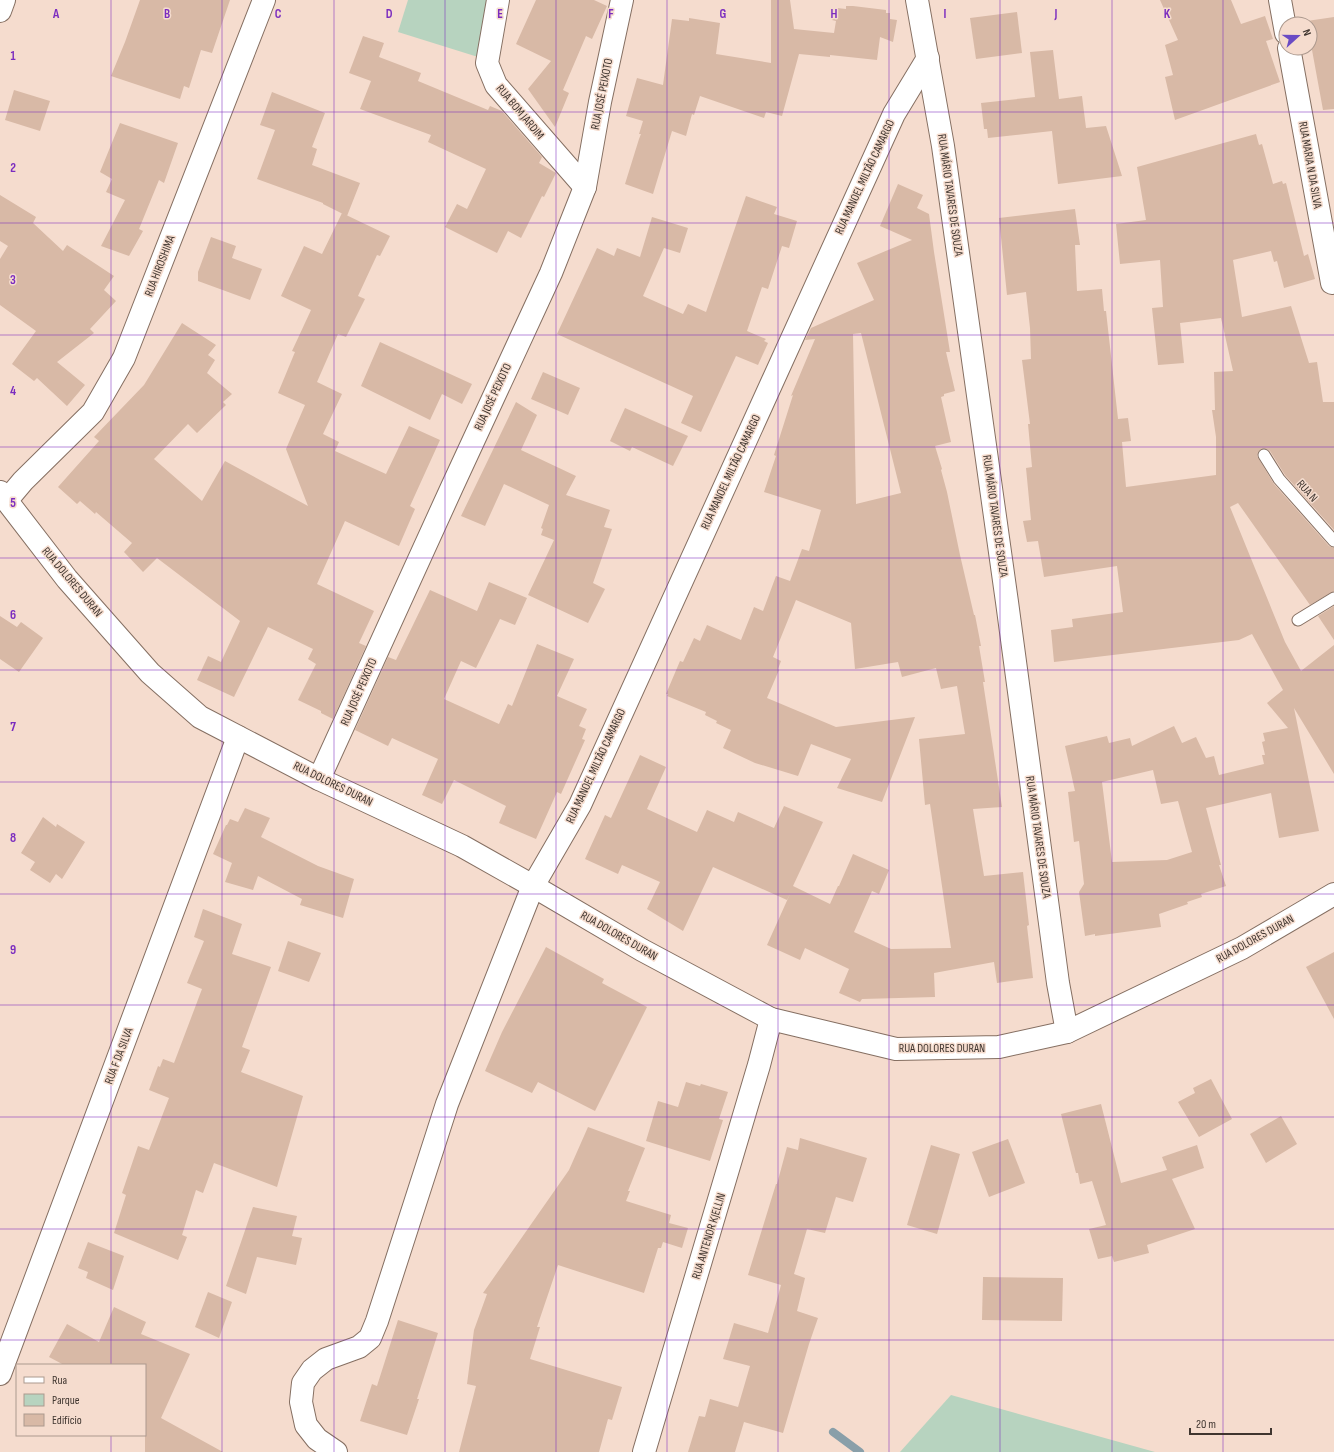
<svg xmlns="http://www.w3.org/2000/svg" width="1334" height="1452" font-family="'Sofia Sans Condensed',sans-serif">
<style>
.green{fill:#b7d3bf}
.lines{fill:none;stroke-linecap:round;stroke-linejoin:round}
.stream{stroke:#899fa9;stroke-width:8}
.building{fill:#d8b9a6;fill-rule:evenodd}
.service-casing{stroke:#856f62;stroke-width:13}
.minor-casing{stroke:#856f62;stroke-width:24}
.tertiary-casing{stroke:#856f62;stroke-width:24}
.service{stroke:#fff;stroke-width:11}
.minor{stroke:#fff;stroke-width:22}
.tertiary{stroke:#fff;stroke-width:22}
.grid{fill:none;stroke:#7b2cbf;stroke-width:1;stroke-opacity:0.55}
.labels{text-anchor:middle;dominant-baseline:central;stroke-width:3;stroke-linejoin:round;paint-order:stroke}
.street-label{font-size:12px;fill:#3f352f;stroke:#f5dcce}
.grid-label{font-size:13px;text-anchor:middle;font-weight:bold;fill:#7b2cbf;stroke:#f5dcce;stroke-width:3;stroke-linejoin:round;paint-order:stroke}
</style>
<rect width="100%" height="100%" fill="#f5dcce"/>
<g class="green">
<polygon points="408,0 490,0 478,57 398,32"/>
<polygon points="951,1395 1155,1452 900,1452"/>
</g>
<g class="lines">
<polyline class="stream" points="833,1432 860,1452"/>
</g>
<g class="building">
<polygon points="140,0 230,0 212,53 201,50 189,88 184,86 180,99 111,76 125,42"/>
<polygon points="536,0 594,0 607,6 592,39 586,36 563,90 569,93 555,127 528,89 551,61 516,44"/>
<polygon points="771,0 790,0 794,29 834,33 836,21 832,20 835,10 837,10 837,8 846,9 846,6 853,6 886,10 886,13 890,13 890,19 897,20 893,42 880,37 877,60 830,55 830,57 799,54 782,116 766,112 764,118 700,96 694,115 692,114 686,136 672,131 653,194 625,184 639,139 641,134 639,134 643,121 626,116 637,78 663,85 672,19 689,21 689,18 720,23 716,54 771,63"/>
<polygon points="1160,0 1231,0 1241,24 1265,16 1273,39 1266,41 1280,82 1175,120 1165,77 1173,75 1165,45 1178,40"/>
<polygon points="1017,12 1022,53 976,59 970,18"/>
<polygon points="1334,17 1334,109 1323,110 1310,39 1310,24 1307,24 1307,21"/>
<polygon points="363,36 384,43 379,57 421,73 418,81 488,110 490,106 502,111 542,157 539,163 556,173 544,197 542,196 521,238 508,231 497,253 445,227 457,204 467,209 486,169 428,142 431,135 360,109 371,81 349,73"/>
<polygon points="1053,50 1059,99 1082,96 1086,128 1106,126 1122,176 1058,184 1052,131 988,138 987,129 984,129 981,103 1035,97 1030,52"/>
<polygon points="14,90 50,101 40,131 5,120"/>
<polygon points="272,92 325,113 312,147 317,149 312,165 360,183 347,216 323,204 323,203 257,179 275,130 260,125"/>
<polygon points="120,123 178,143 164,183 159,180 139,229 143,231 129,256 101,246 125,200 106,192 112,179 100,172"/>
<path d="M1256 134 1259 145 1262 144 1273 184 1282 181 1283 184 1286 183 1304 256 1308 254 1315 279 1284 288 1277 261 1274 262 1271 251 1233 260 1242 317 1291 306 1309 363 1317 362 1323 402H1334V530L1285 475 1270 451 1267 449H1261L1258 452 1257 456 1274 484 1329 546 1334 548V591L1310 605 1238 503 1230 507 1285 642 1301 671 1334 645V774L1294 708 1319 831 1279 838 1271 793 1206 808 1221 865H1219L1226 886 1201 894 1202 897 1187 902 1188 904 1159 914 1161 927 1095 936V934L1085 936 1079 892 1084 884 1079 841 1074 842 1068 792 1075 791 1065 746 1107 736 1109 743 1130 738 1132 746 1174 726 1182 743 1196 737 1206 758 1214 756 1219 775 1264 764 1262 755H1265L1262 742 1265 741 1263 733 1288 728 1267 703 1283 690 1252 634 1239 640 1054 662 1051 630 1073 627 1072 619 1123 612 1117 566 1044 577 1038 541 1027 542 1023 521 1031 520 1026 468 1032 467 1028 424H1030L1022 360 1031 359 1030 328 1026 292 1007 295 999 218 1075 209 1080 245H1075L1077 291 1102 289 1104 311H1106L1118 419 1128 418 1131 441 1122 442 1126 487 1216 475V437L1212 410H1215L1214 372 1233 371 1221 318 1180 323 1184 363 1158 365 1152 308 1163 307 1160 260 1120 264 1116 224 1146 220 1137 167ZM1153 770 1161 804 1178 801 1192 852 1167 860 1112 862 1102 782Z"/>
<path d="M898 184 923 195 917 208 929 214 934 252 950 352H946L955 391 944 394V396L941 397 951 442 935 446 942 469 941 470 947 492 960 555 974 615H975L981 646H979L985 682H983L1002 807 973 809 984 876 1023 872 1029 925 1027 926 1033 978 997 983 994 962 934 973 935 997 862 999 860 1002 839 993 849 969 805 948 800 960 767 945 790 894 787 900 713 867 683 931 647 909 660 882 622 865 618 874 585 859 605 815 611 818 640 755 666 767 647 809 697 832 707 810 734 822 738 812 774 828 784 806 823 822 793 886 830 904 838 886H839L853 854 889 870 879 894 872 891 854 932 891 949 951 948 930 804 925 805 919 739 965 734 957 686 941 689 936 668 902 677 898 662 855 669 851 623 796 600 773 657 781 661 778 669 779 670 767 698 836 727 915 717 882 802 837 788 851 759 811 744 798 776 755 763 723 748 731 730 716 723 717 721 705 715 706 712 667 696 668 694H666L680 661 683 662 694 638 700 641 707 625 741 640 754 607 763 611 776 576 790 581 802 549 809 551 821 510 764 492 776 456 774 455 793 395 791 396 815 339 805 340 811 328 874 300 857 263 912 240 880 226ZM861 333 901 493 856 504 853 334Z"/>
<polygon points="0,195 36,217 33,223 63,251 67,245 114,276 104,290 116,301 90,329 94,333 57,362 85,385 67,406 37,378 34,381 12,364 36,331 0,305 0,259 8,246 0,241"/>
<polygon points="746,196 777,207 774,214 797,221 789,248 782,246 768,289 762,287 747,331 766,339 764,341 768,343 758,365 736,356 701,432 681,423 693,396 557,334 597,248 614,256 617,248 640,257 652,217 688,228 680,253 664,248 643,296 683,314 688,304 706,312"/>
<polygon points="342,213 390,236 380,256 377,255 358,296 365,299 346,337 338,334 317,382 342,394 323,434 339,442 335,451 386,474 409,426 440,440 410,506 415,509 399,546 345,521 317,584 374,611 359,643 366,646 333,719 321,713 321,711 298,700 316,664 308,659 313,649 268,627 234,697 197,680 208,656 221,662 240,621 157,558 143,572 124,552 132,543 96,512 95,514 80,501 77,504 58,487 99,441 94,437 144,385 182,323 216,345 208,355 215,360 207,373 232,394 223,402 226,405 197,433 188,424 154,459 202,501 225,461 308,506 286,449 305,405 278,393 295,352 292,351 311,310 281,296 304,246 322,254"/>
<polygon points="211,237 236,246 232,258 262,269 250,300 198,281 198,272"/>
<polygon points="380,342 472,384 462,404 442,394 430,420 361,386"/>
<polygon points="543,372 580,388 568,415 531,399"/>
<polygon points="516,402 537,415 521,450 576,476 566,495 610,510 604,527 612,529 593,583 605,589 588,623 528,595 554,540 541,535 543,529 541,528 549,505 504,484 485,526 461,516"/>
<polygon points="625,408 688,436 673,466 632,447 630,451 610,441"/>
<polygon points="489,582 527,598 515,625 500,619 476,668 461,661 444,699 499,724 508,704 512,706 537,644 574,659 557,696 587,709 579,726 586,729 582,739 585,740 561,794 557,792 536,839 499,823 506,806 454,780 442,804 422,795 438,759 392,738 388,746 355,730 388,657 396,660 430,590 477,611"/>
<polygon points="1334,606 1334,640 1318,616"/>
<polygon points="0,616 17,627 21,622 43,638 19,672 0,659"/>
<polygon points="245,808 270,818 261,837 318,866 354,879 343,918 300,905 302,899 258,876 253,890 225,882 232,863 213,854 226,825 227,825 230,819 238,822"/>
<polygon points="43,817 56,827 57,824 85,842 62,879 56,874 50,883 30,870 35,862 21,853"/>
<polygon points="203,909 242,924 232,954 271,967 242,1047 250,1050 241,1072 303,1096 277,1187 214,1163 203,1193 196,1190 182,1235 187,1237 178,1260 114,1233 126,1195 122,1193 138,1146 149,1150 169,1098 149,1090 158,1066 160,1067 163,1059 174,1063 202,989 187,983 204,941 194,937"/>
<polygon points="288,941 321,953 309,982 278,971"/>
<polygon points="546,947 604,979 602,983 647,1007 595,1111 538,1082 532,1093 485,1071 502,1032"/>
<polygon points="1334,952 1334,1019 1306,967"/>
<polygon points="1211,1079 1232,1119 1199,1137 1178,1102 1195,1093 1193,1088"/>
<polygon points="686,1082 700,1086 701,1084 728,1092 719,1119 723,1120 710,1161 646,1141 658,1101 678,1107"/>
<polygon points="1101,1104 1121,1183 1167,1170 1162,1157 1197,1145 1204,1168 1172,1179 1195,1229 1147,1245 1149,1253 1114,1262 1112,1256 1098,1259 1089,1229 1106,1225 1092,1181 1080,1184 1078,1173 1076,1173 1061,1114"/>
<polygon points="1281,1116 1297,1144 1266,1163 1250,1134"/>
<polygon points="588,1127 645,1148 628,1191 630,1191 626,1201 671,1215 669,1223 688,1228 682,1248 663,1242 661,1248 658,1248 644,1293 558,1265 537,1327 540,1327 530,1359 622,1387 612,1420 608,1419 599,1452 459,1452 476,1386 467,1384 474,1330 487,1294 483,1293 569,1170"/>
<polygon points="800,1138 867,1158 853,1202 836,1197 825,1233 807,1229 794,1274 805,1278 797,1311 818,1318 809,1344 783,1433 744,1422 735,1452 688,1452 699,1416 705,1417 710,1399 738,1407 750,1366 723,1359 734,1323 768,1333 781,1285 748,1275 776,1184 777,1184 787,1147 798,1150"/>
<polygon points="1008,1139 1025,1183 989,1197 972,1152"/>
<polygon points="931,1145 960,1154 937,1234 907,1225"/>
<polygon points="253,1207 297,1216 292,1236 302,1238 296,1265 257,1257 246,1294 226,1286"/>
<polygon points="88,1242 124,1256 113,1290 86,1278 88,1272 78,1268"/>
<polygon points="983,1277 1063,1278 1062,1321 982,1320"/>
<polygon points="208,1292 232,1302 219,1338 195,1327"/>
<polygon points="114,1307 146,1322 141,1334 190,1354 161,1418 223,1452 145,1452 145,1365 64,1365 49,1357 67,1324 99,1342"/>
<polygon points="398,1320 438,1333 417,1399 419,1399 407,1435 360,1421 372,1384 377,1386"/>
</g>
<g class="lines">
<g class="service-casing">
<g id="service">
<polyline points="1264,455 1279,479 1334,541"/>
<polyline points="1298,620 1334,598"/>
</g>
</g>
<g class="minor-casing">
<g id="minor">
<polyline points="498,0 487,63 496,85 585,187"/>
<polyline points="917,0 943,146 1007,602 1058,983 1067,1032"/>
<polyline points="1280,0 1286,33"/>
<polyline points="0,11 4,0"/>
<polyline points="1289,48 1332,283"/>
<polyline points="7,500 23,481 93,412 124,358 264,0"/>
<polyline points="319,779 452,487 551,273 585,187 600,102 622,0"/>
<polyline points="0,1374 238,737"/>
<polyline points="336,1452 317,1439 306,1425 301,1402 303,1383 312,1370 326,1359 359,1347 370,1338 377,1321 447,1104 533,886 580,805 894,114 928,58"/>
<polyline points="644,1452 759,1065 771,1019"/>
</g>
</g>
<g class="tertiary-casing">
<polyline id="tertiary" points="0,492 67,579 150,673 200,717 319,779 462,846 533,886 642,950 771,1019 896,1049 999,1047 1067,1032 1242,948 1334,894"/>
</g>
<use href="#service" class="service"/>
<use href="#minor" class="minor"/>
<use href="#tertiary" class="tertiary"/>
</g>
<path class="grid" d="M111 0V1365M222 0V1452M334 0V1452M445 0V1452M556 0V1452M667 0V1452M778 0V1452M889 0V1452M1000 0V1452M1112 0V1452M1223 0V1452M0 112H1334M0 223H1334M0 335H1334M0 447H1334M0 558H1334M0 670H1334M0 782H1334M0 894H1334M0 1005H1334M0 1117H1334M0 1229H1334M0 1340H1334M111 1435V1452"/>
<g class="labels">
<g class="street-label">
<text transform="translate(602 94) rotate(-79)">RUA JOSÉ PEIXOTO</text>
<text transform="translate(520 112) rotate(50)">RUA BOM JARDIM</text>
<text transform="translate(1310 165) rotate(80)">RUA MARIA N DA SILVA</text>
<text transform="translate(865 177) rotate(-65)">RUA MANOEL MILTÃO CAMARGO</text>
<text transform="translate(950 195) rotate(82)">RUA MÁRIO TAVARES DE SOUZA</text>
<text transform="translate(160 266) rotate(-69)">RUA HIROSHIMA</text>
<text transform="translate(493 397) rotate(-65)">RUA JOSÉ PEIXOTO</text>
<text transform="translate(731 472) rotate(-65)">RUA MANOEL MILTÃO CAMARGO</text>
<text transform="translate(1307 491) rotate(48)">RUA N</text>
<text transform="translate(995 516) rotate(82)">RUA MÁRIO TAVARES DE SOUZA</text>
<text transform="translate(72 582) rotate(50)">RUA DOLORES DURAN</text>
<text transform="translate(359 692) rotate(-66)">RUA JOSÉ PEIXOTO</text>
<text transform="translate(596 766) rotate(-65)">RUA MANOEL MILTÃO CAMARGO</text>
<text transform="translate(333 784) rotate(26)">RUA DOLORES DURAN</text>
<text transform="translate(1038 837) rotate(82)">RUA MÁRIO TAVARES DE SOUZA</text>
<text transform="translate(619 936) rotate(30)">RUA DOLORES DURAN</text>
<text transform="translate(1255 939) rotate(-29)">RUA DOLORES DURAN</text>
<text x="942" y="1048">RUA DOLORES DURAN</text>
<text transform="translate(119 1056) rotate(-69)">RUA F DA SILVA</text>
<text transform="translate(709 1236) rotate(-73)">RUA ANTENOR KJELLIN</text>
</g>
</g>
<g class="grid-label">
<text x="56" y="18">A</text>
<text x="167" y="18">B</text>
<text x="278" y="18">C</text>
<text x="389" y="18">D</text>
<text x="500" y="18">E</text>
<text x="611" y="18">F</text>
<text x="723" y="18">G</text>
<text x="834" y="18">H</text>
<text x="945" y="18">I</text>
<text x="1056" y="18">J</text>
<text x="1167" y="18">K</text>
<text x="13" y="60">1</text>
<text x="13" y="172">2</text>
<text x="13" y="284">3</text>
<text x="13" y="395">4</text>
<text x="13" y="507">5</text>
<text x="13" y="619">6</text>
<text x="13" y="731">7</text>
<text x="13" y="842">8</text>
<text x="13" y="954">9</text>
</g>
<rect x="16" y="1364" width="130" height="72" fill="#f5dcce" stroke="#ac998e"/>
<rect x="24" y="1377" width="20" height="6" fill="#ffffff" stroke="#ac998e"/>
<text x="52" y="1384" font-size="12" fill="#3f352f">Rua</text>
<rect x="24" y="1394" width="20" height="12" fill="#b7d3bf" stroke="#ac998e"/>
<text x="52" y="1404" font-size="12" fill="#3f352f">Parque</text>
<rect x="24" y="1414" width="20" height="12" fill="#d8b9a6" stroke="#ac998e"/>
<text x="52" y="1424" font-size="12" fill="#3f352f">Edifício</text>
<g transform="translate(1298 36) rotate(69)"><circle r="19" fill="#f5dcce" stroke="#ac998e"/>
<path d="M0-3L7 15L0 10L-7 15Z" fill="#6a4bc4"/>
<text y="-6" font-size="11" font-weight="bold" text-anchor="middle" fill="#3f352f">N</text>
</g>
<path d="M1190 1428v6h81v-6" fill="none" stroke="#3f352f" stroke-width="2"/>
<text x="1196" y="1428" font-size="12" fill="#3f352f" stroke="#f5dcce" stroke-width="3" paint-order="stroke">20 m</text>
</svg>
